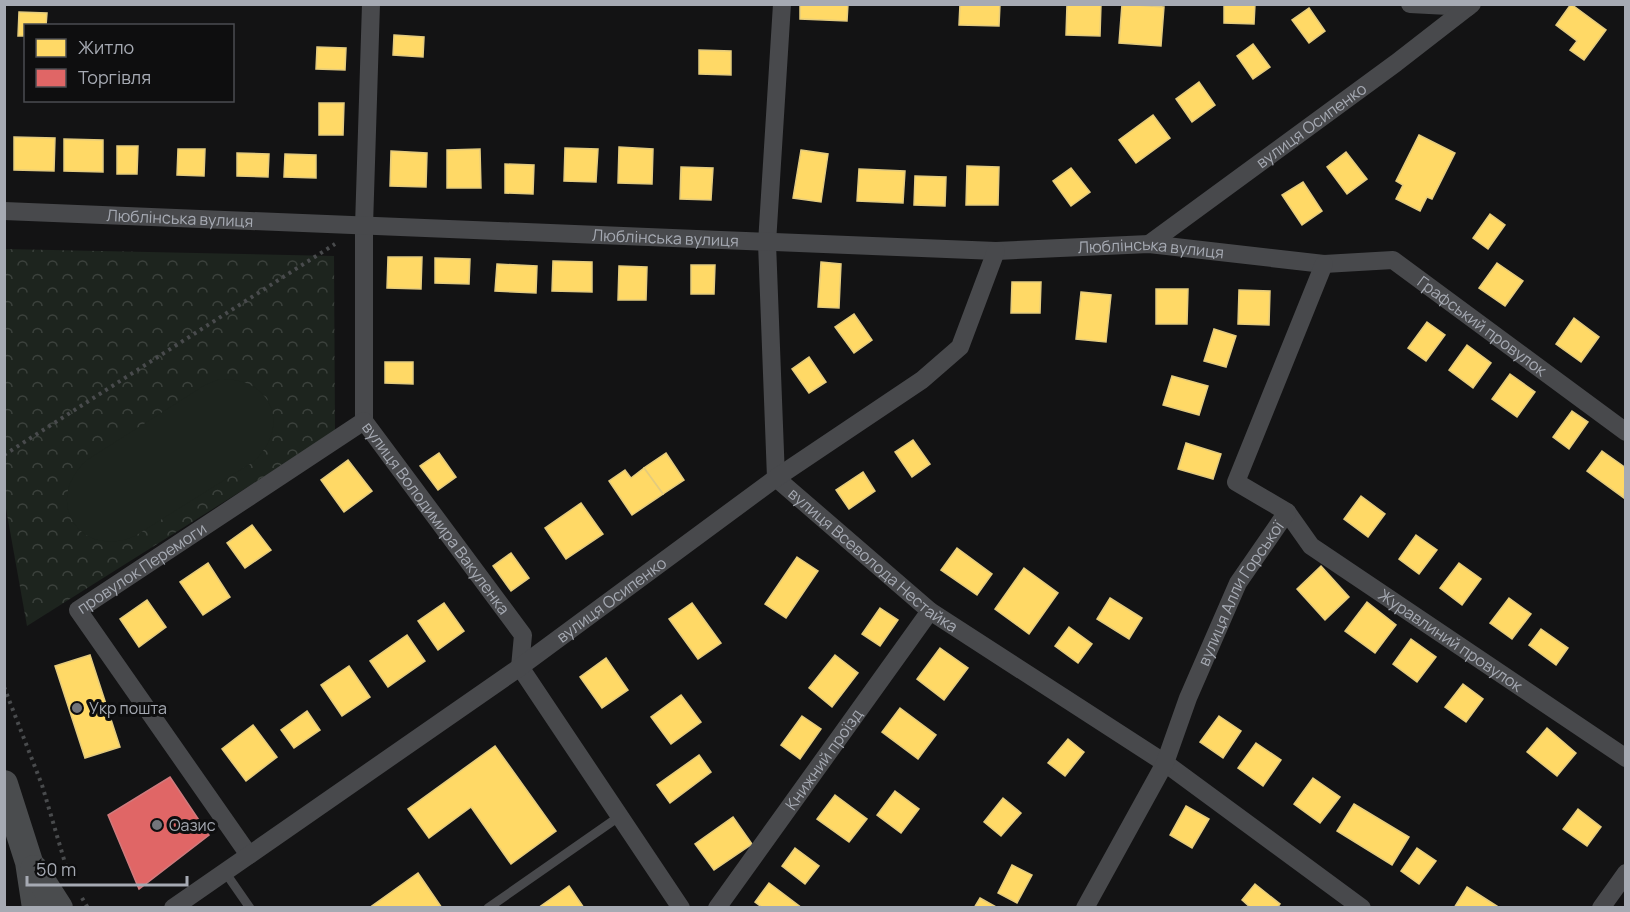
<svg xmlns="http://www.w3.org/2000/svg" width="1630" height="912" font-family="Manrope,sans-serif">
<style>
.park{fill:url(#park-crowns)}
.pitch{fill:#1d241e}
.homes{fill:#ffd966;stroke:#e4cb7d;stroke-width:1.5}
.shops{fill:#e06666;stroke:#cf7a7d;stroke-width:1.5}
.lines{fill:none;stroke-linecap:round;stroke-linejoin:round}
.path{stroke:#494b4d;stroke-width:4;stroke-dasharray:3 4.5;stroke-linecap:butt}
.service{stroke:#48494c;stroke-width:9}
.minor{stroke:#48494c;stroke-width:18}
.primary{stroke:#4a4c4e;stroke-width:28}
.poi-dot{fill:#73757b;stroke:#0e0e0f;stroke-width:2}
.labels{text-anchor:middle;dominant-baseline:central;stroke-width:6;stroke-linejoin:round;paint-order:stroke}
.street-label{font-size:16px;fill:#a6aab3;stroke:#0e0e0f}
.poi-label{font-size:16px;fill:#a6aab3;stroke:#0e0e0f;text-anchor:start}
</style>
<defs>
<pattern id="park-crowns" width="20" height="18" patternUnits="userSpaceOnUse" patternTransform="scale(1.5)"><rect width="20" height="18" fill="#1d241e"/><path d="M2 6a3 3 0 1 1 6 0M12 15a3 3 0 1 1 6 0" fill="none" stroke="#3b413c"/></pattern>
</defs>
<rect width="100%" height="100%" fill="#131314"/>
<polygon class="park" points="4,249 334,256 335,432 27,626 5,503"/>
<path class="pitch" d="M220 379C272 377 292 427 253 462L135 536C79 560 42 500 87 460L205 385Z"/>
<g class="homes">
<polygon points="800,4 848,4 847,21 800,19"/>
<polygon points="960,4 1000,4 999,26 959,25"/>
<polygon points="1067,4 1101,4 1100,36 1066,35"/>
<polygon points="1122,4 1164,7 1161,46 1119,43"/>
<polygon points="1224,4 1255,4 1254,24 1224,23"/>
<polygon points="1571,4 1606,30 1584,60 1570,50 1577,41 1556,25"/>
<polygon points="1309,8 1325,31 1309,43 1292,20"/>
<polygon points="19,12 47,13 46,26 26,26 26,36 18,36"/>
<polygon points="394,35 424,37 423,57 393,55"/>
<polygon points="1253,44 1270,67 1253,79 1237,56"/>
<polygon points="317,47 346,48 345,70 316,69"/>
<polygon points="699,50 731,51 731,75 699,74"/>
<polygon points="1199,82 1215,105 1192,122 1176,99"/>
<polygon points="319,103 344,103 343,135 319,135"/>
<polygon points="1153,115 1170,138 1136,163 1119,140"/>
<polygon points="1419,135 1455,153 1432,199 1427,197 1420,211 1396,199 1403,185 1396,181"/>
<polygon points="14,137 55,138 54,171 14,170"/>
<polygon points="64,139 103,140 103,172 64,171"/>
<polygon points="117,146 138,146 137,174 117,174"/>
<polygon points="619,147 653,149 652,184 618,183"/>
<polygon points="565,148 598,149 596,182 564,181"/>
<polygon points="178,149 205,149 204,176 177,175"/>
<polygon points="480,149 481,188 447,188 447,150"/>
<polygon points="801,150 828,154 821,202 793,198"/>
<polygon points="391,151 427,153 426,187 390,186"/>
<polygon points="1346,152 1367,179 1347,194 1327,167"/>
<polygon points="237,153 269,154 268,177 237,176"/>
<polygon points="285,154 316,155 316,178 284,177"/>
<polygon points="505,164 534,165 533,194 505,193"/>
<polygon points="967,166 999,167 998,205 966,205"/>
<polygon points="681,167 713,168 711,200 680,199"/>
<polygon points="1071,168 1090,192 1071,206 1053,181"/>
<polygon points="859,169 905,171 903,203 857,201"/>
<polygon points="915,176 946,177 945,206 914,205"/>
<polygon points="1303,182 1322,211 1302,225 1282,195"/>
<polygon points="1490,214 1505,225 1488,249 1473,238"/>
<polygon points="388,257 422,257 421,289 387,288"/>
<polygon points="435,258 470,259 469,284 435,283"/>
<polygon points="553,261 592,262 592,292 552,291"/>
<polygon points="821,262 841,264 839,308 818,307"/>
<polygon points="1497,263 1523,281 1505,306 1479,288"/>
<polygon points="497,264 537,266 536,293 495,291"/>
<polygon points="691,265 715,265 714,294 691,294"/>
<polygon points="619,266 647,267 646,300 618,300"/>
<polygon points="1012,282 1041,282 1040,313 1011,313"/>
<polygon points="1156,289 1188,289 1187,324 1156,324"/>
<polygon points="1239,290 1270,291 1269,325 1238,324"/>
<polygon points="1081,292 1111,295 1106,342 1076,339"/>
<polygon points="854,314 872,340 854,353 835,327"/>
<polygon points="1574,318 1599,337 1581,362 1556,344"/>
<polygon points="1427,322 1445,335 1426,361 1408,348"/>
<polygon points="1214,329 1236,336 1226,367 1204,361"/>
<polygon points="1467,345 1491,363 1473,388 1449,370"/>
<polygon points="809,357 826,382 809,393 792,369"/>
<polygon points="385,362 413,362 413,384 385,383"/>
<polygon points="1510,374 1535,392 1517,417 1492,399"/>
<polygon points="1172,376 1208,386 1199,415 1163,405"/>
<polygon points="1572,411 1588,422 1569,449 1553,437"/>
<polygon points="913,440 930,464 912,477 895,452"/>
<polygon points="1186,443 1221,454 1213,479 1178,469"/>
<polygon points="1602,451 1626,468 1624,498 1587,471"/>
<polygon points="439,453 456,477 438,490 420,466"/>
<polygon points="666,453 684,480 663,494 644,468"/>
<polygon points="348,460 372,491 344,512 321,480"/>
<polygon points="644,468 663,494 632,515 609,481 625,470 631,478"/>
<polygon points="863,472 875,491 849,509 836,490"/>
<polygon points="1361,496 1385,514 1368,537 1344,519"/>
<polygon points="581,503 603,534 566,559 545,528"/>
<polygon points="252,525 271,550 245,568 227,543"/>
<polygon points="1416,535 1437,550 1419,574 1399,559"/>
<polygon points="957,548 992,574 977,595 941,570"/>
<polygon points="511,553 529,578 511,591 493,566"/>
<polygon points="797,557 818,571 786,618 765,604"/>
<polygon points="208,563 230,597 203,615 180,582"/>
<polygon points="1459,563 1481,579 1462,605 1440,588"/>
<polygon points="1321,566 1349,597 1325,620 1297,589"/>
<polygon points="1024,568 1058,593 1029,634 995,609"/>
<polygon points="1110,598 1142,618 1129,639 1097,619"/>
<polygon points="1509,598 1531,614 1512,639 1490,623"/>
<polygon points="147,600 166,627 139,647 120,619"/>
<polygon points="1367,602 1396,625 1375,653 1345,631"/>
<polygon points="444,603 464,631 438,650 418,621"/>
<polygon points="692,603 721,643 698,659 669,619"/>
<polygon points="880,608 898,620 880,646 862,634"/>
<polygon points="1069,627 1092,644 1078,663 1055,646"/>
<polygon points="1541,629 1568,648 1556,665 1529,645"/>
<polygon points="407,635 425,661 388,687 370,661"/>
<polygon points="1411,639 1436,657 1417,682 1393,664"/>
<polygon points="940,648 968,668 944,700 917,679"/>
<polygon points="90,655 120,747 85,758 55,666"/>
<polygon points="835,655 858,673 832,707 809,688"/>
<polygon points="606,658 628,690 602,708 580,677"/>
<polygon points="349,666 370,697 342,716 321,685"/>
<polygon points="1463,684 1483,699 1466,722 1445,707"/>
<polygon points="681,695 701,722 671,744 651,717"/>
<polygon points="900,708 936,735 918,759 882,732"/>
<polygon points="307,711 320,730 294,748 281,730"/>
<polygon points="802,716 821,729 800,759 781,745"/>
<polygon points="1219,716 1241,731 1223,758 1200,742"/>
<polygon points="253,725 277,757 246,781 222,749"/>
<polygon points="1547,728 1576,753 1557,776 1527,752"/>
<polygon points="1068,739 1084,752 1065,776 1048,763"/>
<polygon points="1256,743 1281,760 1263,786 1238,768"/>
<polygon points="495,746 556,831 511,864 471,807 429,838 408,809"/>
<polygon points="699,755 711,772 670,803 657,785"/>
<polygon points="1313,778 1340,797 1320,823 1294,804"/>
<polygon points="895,791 919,809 901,833 877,815"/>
<polygon points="835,795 867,819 849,842 817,819"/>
<polygon points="1003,798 1021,813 1001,836 984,822"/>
<polygon points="1354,804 1409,837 1392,865 1337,831"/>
<polygon points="1186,806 1209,819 1192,848 1170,835"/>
<polygon points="1578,809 1601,827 1587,846 1563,829"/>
<polygon points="733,817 752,844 714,870 695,844"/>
<polygon points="795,848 819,866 805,884 782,866"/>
<polygon points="1417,848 1436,861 1419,884 1401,871"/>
<polygon points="1012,865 1032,875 1017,903 998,893"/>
<polygon points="418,873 442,908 369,908"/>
<polygon points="769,883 802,908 763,908 755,902"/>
<polygon points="1255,884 1280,904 1277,908 1251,908 1242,900"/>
<polygon points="569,886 584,908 538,908"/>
<polygon points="1467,887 1500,908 1454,908"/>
<polygon points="980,898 998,908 974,908"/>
</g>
<polygon class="shops" points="170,777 209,835 139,889 108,815"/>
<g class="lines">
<g class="path">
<polyline points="4,455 335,244"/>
<polyline points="4,687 42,785 68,873"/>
<polyline points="82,898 88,908"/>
</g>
<g class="service">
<polyline points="225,872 250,908"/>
<polyline points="488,908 620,816"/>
</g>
<g class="minor">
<path id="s1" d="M371 4 364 226V421L523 635 520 667 681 908"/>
<path id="s2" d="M782 4 767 243 776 478 930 611 1165 763 1362 908"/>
<polyline points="1410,4 1468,7"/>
<path id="s3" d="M4 211 996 251 1149 244 1324 264 1393 260 1626 432"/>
<path id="s4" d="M1149 244 1396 63 1472 4"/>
<path id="s5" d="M1287 512 1311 546 1626 758"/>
<path id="s6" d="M249 855 78 610 364 421"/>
<path id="s7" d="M173 908 520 667 776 478 922 380 960 347 996 251"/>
<path id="s8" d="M717 908 930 611"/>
<path id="s9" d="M1085 908 1165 763 1188 698 1238 583 1287 512 1236 482 1324 264"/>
<polyline points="1601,908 1626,873"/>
</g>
<g class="primary">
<polyline points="4,784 29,862 36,908"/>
<polyline points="34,869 59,908"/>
</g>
</g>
<g class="poi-dot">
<circle cx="77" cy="708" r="6"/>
<circle cx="157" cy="825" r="6"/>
</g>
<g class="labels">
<g class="street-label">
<text stroke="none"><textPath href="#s4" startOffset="201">вулиця Осипенко</textPath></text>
<text stroke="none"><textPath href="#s3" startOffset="176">Люблінська вулиця</textPath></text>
<text stroke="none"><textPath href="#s3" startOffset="662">Люблінська вулиця</textPath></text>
<text stroke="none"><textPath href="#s3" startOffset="1148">Люблінська вулиця</textPath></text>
<text stroke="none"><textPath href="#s3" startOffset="1502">Графський провулок</textPath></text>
<text stroke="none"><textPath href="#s1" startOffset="538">вулиця Володимира Вакуленка</textPath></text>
<text stroke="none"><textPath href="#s2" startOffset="602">вулиця Всеволода Нестайка</textPath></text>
<text stroke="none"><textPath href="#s6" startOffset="375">провулок Перемоги</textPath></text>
<text stroke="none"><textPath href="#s9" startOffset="352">вулиця Алли Горської</textPath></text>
<text stroke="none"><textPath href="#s7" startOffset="536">вулиця Осипенко</textPath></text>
<text stroke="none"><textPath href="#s5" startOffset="210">Журавлиний провулок</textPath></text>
<text stroke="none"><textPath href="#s8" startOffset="183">Книжний проїзд</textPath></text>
</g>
<g class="poi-label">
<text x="89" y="708">Укр пошта</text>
<text x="169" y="825">Оазис</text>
</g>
</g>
<rect width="1630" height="912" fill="none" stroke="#a6aab3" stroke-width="12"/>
<rect x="24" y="24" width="210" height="78" fill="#0e0e0f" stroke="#4b4c51" stroke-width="1.5"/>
<rect x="36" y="39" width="30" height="18" fill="#ffd966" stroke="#4b4c51" stroke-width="1.5"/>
<text x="78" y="54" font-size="18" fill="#a6aab3">Житло</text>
<rect x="36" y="69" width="30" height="18" fill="#e06666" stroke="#4b4c51" stroke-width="1.5"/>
<text x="78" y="84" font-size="18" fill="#a6aab3">Торгівля</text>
<path d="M27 876v9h160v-9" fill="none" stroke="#a6aab3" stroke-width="3"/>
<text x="36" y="876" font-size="18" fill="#a6aab3" stroke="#0e0e0f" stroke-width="4.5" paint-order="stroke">50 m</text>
</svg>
